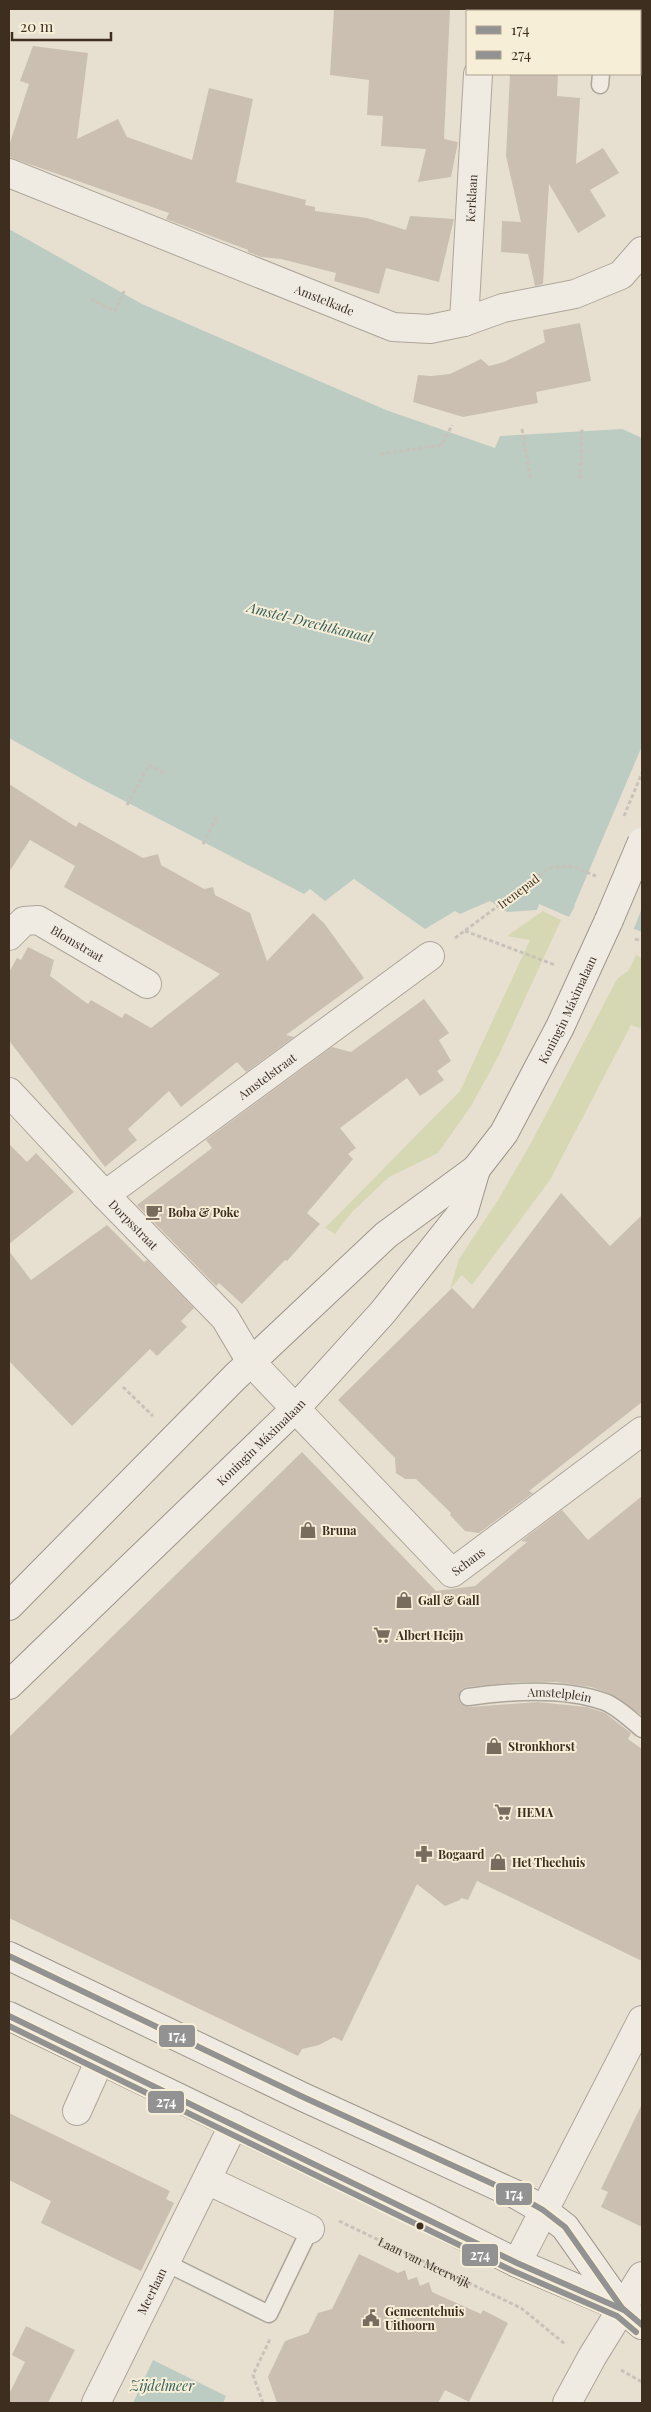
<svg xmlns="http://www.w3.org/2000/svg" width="651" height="2412" font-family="'Playfair Display',serif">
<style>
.green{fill:#d6d7b3}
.water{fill:#bcccc2}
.pier{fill:#e7e0d1}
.building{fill:#cbbfb2}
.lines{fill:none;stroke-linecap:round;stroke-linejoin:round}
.lane-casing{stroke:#ada599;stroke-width:19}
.street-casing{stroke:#ada599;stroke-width:30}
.secondary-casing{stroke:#9c958a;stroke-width:30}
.path{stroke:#c8c2b9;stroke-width:3;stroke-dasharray:4 2.5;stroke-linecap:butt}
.lane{stroke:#efebe3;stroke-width:16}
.street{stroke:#efebe3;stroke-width:28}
.secondary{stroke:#efebe3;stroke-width:28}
.secondary-bridge-casing{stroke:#9c958a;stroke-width:30;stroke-linecap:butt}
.path-bridge{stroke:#c8c2b9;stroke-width:3;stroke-dasharray:4 2.5;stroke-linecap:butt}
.secondary-bridge{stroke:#efebe3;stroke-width:28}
.bus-1-casing{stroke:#f7eed8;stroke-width:10}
.bus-2-casing{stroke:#f7eed8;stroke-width:10}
.bus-1{stroke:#929293;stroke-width:6}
.bus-2{stroke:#929293;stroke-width:6}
.bus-dot{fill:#3d2e20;stroke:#f7eed8;stroke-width:2}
.labels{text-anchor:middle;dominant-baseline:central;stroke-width:4;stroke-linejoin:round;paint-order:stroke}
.street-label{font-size:12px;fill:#3d2e20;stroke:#f7eed8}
.poi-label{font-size:12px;font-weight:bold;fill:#3d2e20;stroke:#f7eed8;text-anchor:start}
.water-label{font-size:14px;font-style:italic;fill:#2f5d5a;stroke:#f7eed8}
.line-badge{stroke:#f7eed8;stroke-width:2}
.badge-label{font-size:14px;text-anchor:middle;font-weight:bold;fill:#fff}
</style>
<rect width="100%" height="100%" fill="#e7e0d1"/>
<g class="green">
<polygon points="543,911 561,920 498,1057 471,1106 438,1153 389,1177 351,1213 335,1234 325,1228 460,1091 530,940 507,936"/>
<polygon points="636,955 642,958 642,1029 631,1025 550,1180 472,1285 462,1275 450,1289 459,1259 498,1200 531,1143 617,979 628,971"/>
</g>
<g class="water">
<polygon points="9,229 142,304 386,410 495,448 500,436 622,429 642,438 642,932 575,906 569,917 539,904 537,910 507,912 490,901 460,914 455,911 425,929 354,879 325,901 310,889 304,894 84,780 9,738"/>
<polygon points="153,2360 226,2396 223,2403 133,2403"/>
</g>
<polygon class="pier" points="642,746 642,908 633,931 583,911 574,906"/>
<g class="building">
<polygon points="334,9 450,9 444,139 458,142 451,177 418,182 426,149 381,146 383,116 367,115 369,80 330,75"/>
<polygon points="33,46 88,53 77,139 118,119 127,137 192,160 209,88 253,99 236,182 306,200 305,205 315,207 315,211 367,218 406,230 410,216 454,219 439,282 386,268 379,294 334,281 336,273 281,259 261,257 248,252 248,250 166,219 169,213 9,157 9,146 29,84 20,81"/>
<polygon points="510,74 558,74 557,96 580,98 576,164 603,148 619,173 590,190 606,216 578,233 549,184 543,284 535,286 528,254 501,252 502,221 521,222 506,156"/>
<polygon points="580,323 591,381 536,392 538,403 463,417 413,402 418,375 431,376 450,374 481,359 489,366 504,362 545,342 543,330"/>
<polygon points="9,784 76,827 79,822 143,858 158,854 161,865 204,889 213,887 215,895 250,913 267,961 313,913 324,923 364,978 286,1035 294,1037 246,1072 237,1062 181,1107 169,1091 128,1129 137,1140 105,1167 11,1043 9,1039 9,972 17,958 21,960 28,947 54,960 50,976 88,1004 91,1000 122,1018 125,1013 151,1028 220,974 64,887 75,866 30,840 9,872"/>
<polygon points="424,999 449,1033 439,1040 451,1061 437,1071 444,1080 420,1096 407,1078 340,1128 356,1148 348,1154 353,1159 307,1213 320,1224 287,1261 285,1260 242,1304 219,1283 216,1286 137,1205 212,1148 206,1140 332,1047 351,1052"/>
<polygon points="9,1144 27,1162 36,1153 74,1192 9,1244"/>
<polygon points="561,1193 610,1246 642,1215 642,1402 529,1491 533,1493 479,1533 465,1531 450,1515 451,1513 416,1479 405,1479 396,1473 395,1458 338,1400 452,1288 473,1309"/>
<polygon points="107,1225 144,1262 147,1260 194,1308 181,1321 187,1327 157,1356 150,1349 72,1426 9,1361 9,1251 31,1280"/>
<polygon points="302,1452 436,1591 475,1586 527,1542 521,1541 562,1510 588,1540 642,1496 641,1715 609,1693 591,1687 556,1682 519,1682 467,1687 462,1689 458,1698 460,1703 469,1707 537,1702 587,1707 605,1713 631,1733 628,1739 642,1749 642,1961 477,1881 468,1900 461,1898 460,1900 445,1906 417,1884 342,2041 334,2037 319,2045 302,2049 298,2056 9,1918 9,1737"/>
<polygon points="642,2104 642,2227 601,2207 608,2192 601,2189"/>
<polygon points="9,2113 170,2191 166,2199 174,2203 141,2271 41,2223 51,2201 9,2180"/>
<polygon points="359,2254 398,2273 405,2270 408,2280 417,2277 420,2286 429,2282 432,2292 481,2314 483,2310 508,2323 469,2402 445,2390 438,2403 277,2403 268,2377 285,2341 308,2333 318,2313 332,2309"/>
<polygon points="26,2326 75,2350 48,2403 9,2403 9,2394 25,2362 12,2355"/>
</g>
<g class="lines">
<g class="lane-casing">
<g id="lane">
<polyline points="604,11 604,10"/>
<polyline points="600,85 601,74"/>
<path id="s2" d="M468 1697C510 1691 564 1687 605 1702 618 1707 631 1720 642 1729"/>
<polyline points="166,2263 269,2314 310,2229"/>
</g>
</g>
<g class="street-casing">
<g id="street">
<polyline points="481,11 481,9"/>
<path id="s3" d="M9 173 393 327 430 329 464 322 503 308 575 294 621 275 642 251"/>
<path id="s4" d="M464 322 478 74"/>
<path id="s5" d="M9 936 24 921 38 920 147 984"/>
<path id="s6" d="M9 1092 105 1195 225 1318 251 1362 452 1573 642 1431"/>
<path id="s7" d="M105 1195 430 956"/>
<polyline points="77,2111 100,2060"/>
<polyline points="207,2180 310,2229"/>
<polyline points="517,2263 642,2020"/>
<path id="s8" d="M96 2403 234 2124"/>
<polyline points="567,2403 592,2357 642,2276"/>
</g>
</g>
<g class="secondary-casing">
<g id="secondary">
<path id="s9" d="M9 1606 235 1377 386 1235 476 1169 504 1133 560 1027 609 920"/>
<path id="s10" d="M9 1685 295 1409 383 1312 464 1210 476 1169"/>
<polyline points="9,1956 303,2097 517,2195 543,2210 565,2227 622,2308 642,2325"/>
<polyline points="9,2016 422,2215 517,2263 621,2307"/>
</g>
</g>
<g class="path">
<polyline points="91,299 115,311 124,291"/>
<polyline points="522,429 531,481"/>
<polyline points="380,454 442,445 452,425"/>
<polyline points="580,479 582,428"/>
<polyline points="127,805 149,765 167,774"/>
<polyline points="203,844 218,815"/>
<polyline points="465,931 555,965"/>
<polyline points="455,938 549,868 572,866 596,876"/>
<polyline points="635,939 642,941"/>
<polyline points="123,1387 153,1416"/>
<path id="s1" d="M339 2221 521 2308 565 2344"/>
<polyline points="621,2370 642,2382"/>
<polyline points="263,2403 253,2375 270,2339"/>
</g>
<use href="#lane" class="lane"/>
<use href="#street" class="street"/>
<use href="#secondary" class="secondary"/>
<g class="secondary-bridge-casing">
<polyline id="secondary-bridge" points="609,920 642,842"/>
</g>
<polyline class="path-bridge" points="624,816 642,773"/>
<use href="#secondary-bridge" class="secondary-bridge"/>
<g class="bus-1-casing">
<g id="bus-1">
<polyline points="9,1956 303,2097 517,2195 543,2210 565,2227 622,2308 642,2325"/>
<polyline points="9,2016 517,2263 624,2310"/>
</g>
</g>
<g class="bus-2-casing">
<polyline id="bus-2" points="9,2026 513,2271 617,2316 636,2332"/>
</g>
<use href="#bus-1" class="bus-1"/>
<use href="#bus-2" class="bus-2"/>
</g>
<defs>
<g id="cafe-bare" transform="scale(1.35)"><path d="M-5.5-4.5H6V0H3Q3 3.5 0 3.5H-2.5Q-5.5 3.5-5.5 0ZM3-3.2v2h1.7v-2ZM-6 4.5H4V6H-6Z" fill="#786c5e" stroke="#f7eed8" stroke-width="2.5" paint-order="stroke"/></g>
<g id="shop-bare" transform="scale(1.35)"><path d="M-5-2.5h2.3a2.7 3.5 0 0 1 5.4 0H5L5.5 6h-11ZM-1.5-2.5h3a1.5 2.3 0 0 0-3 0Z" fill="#786c5e" stroke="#f7eed8" stroke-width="2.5" paint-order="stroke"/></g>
<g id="supermarket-bare" transform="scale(1.35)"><path d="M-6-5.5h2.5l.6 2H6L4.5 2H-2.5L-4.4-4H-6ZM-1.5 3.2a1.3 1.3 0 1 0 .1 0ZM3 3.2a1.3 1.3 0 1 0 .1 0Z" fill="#786c5e" stroke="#f7eed8" stroke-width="2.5" paint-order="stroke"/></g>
<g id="pharmacy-bare" transform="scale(1.35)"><path d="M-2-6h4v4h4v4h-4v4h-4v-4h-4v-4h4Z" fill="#786c5e" stroke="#f7eed8" stroke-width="2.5" paint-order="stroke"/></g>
<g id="civic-bare" transform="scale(1.35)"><path d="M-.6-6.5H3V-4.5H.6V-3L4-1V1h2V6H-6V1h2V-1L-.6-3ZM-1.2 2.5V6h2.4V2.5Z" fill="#786c5e" stroke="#f7eed8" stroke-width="2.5" paint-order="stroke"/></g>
</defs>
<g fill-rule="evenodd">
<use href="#cafe-bare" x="154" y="1212"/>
<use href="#shop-bare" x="308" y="1530"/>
<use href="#shop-bare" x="404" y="1600"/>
<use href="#supermarket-bare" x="382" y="1635"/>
<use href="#shop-bare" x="494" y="1746"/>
<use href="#supermarket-bare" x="503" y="1812"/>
<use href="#pharmacy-bare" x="424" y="1854"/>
<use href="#shop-bare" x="498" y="1862"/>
<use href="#civic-bare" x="371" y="2318"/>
</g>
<circle class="bus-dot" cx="420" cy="2226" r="4.5"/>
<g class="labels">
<g class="street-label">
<text stroke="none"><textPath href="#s4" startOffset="124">Kerklaan</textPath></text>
<text stroke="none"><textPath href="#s3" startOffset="340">Amstelkade</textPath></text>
<text transform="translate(518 891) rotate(-37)">Irenepad</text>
<text stroke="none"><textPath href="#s5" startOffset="81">Blomstraat</textPath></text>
<text stroke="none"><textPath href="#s9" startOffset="825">Koningin Máximalaan</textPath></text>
<text stroke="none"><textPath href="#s7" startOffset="201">Amstelstraat</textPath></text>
<text stroke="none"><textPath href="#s6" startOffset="182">Dorpsstraat</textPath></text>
<text stroke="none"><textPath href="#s10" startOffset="350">Koningin Máximalaan</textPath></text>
<text stroke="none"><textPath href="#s6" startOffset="675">Schans</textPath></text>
<text stroke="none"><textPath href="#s2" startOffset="92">Amstelplein</textPath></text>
<text stroke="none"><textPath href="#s1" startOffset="95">Laan van Meerwijk</textPath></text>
<text stroke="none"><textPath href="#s8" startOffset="125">Meerlaan</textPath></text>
</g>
<g class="poi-label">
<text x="168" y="1212">Boba &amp; Poke</text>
<text x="322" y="1530">Bruna</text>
<text x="418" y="1600">Gall &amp; Gall</text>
<text x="396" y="1635">Albert Heijn</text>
<text x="508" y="1746">Stronkhorst</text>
<text x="517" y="1812">HEMA</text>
<text x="438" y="1854">Bogaard</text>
<text x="512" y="1862">Het Theehuis</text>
<text x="385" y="2311">Gemeentehuis<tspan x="385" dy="14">Uithoorn</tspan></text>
</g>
<g class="water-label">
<text transform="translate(310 622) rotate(14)">Amstel-Drechtkanaal</text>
<text x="162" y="2385">Zijdelmeer</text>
</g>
</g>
<g class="line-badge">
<rect x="158" y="2024" width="38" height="24" rx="5" fill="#929293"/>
<rect x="147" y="2090" width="38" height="24" rx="5" fill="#929293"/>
<rect x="495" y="2182" width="38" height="24" rx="5" fill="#929293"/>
<rect x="461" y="2243" width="38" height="24" rx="5" fill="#929293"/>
</g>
<g class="badge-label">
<text x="177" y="2041">174</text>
<text x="166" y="2107">274</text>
<text x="514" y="2199">174</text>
<text x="480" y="2260">274</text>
</g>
<rect width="651" height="2412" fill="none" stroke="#3d2e20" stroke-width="20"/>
<rect x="466" y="10" width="175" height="65" fill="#f7eed8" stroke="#ada18e"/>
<rect x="476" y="26" width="25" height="8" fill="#929293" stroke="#ada18e"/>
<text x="511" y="35" font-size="15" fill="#3d2e20">174</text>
<rect x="476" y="51" width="25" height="8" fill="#929293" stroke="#ada18e"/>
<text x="511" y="60" font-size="15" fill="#3d2e20">274</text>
<path d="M12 32v8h99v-8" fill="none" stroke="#3d2e20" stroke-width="2.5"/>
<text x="20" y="32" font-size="15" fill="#3d2e20" stroke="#f7eed8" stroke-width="4" paint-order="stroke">20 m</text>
</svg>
